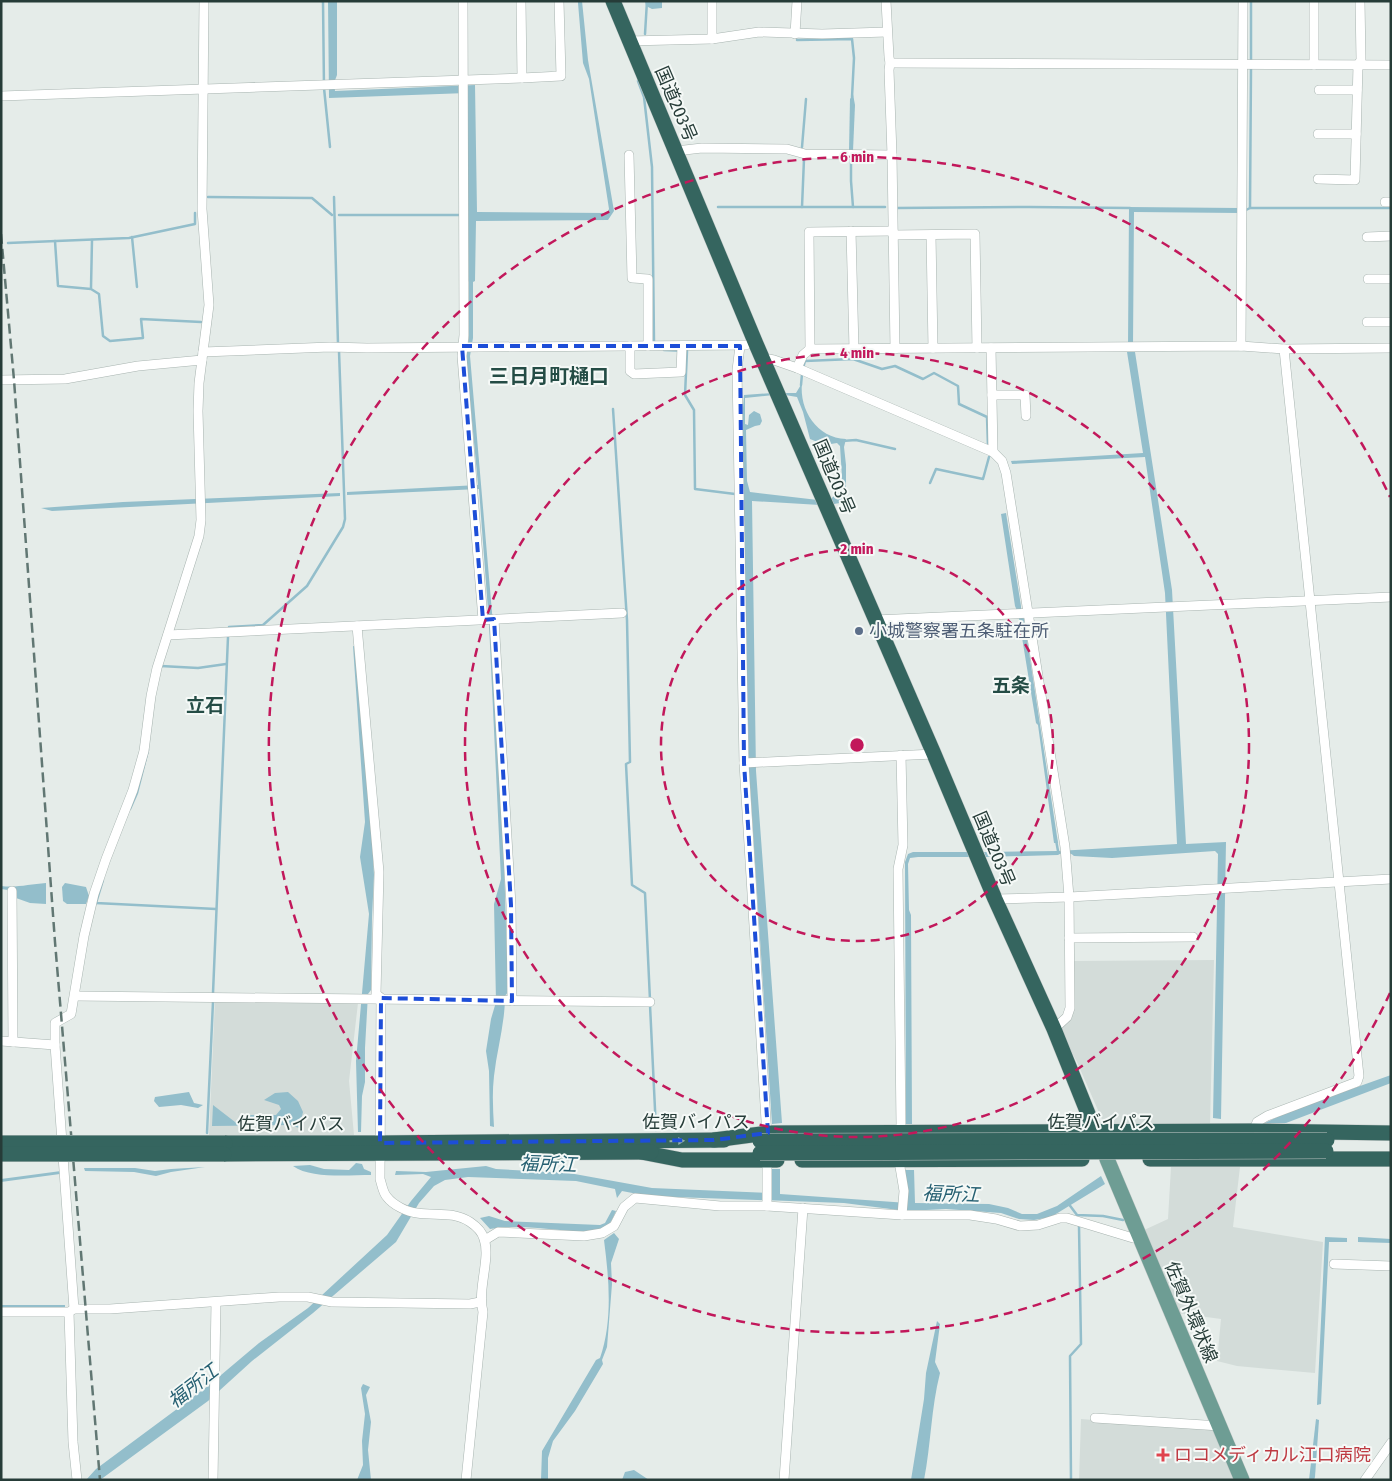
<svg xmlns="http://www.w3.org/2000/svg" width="1392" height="1481" font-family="'Fira Sans Condensed','Noto Sans JP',sans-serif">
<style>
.built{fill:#d3dcd9}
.water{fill:#93becb}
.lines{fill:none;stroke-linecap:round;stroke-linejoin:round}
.stream{stroke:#93becb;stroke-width:2.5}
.street-casing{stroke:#a8b4b0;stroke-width:10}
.primary-casing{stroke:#c2c8c7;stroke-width:16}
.highway-casing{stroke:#c2c8c7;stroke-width:16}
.street{stroke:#fff;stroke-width:9}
.primary{stroke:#6e9d94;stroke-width:15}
.highway{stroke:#35655f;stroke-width:15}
.rail{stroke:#617773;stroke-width:2.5;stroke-dasharray:10 5;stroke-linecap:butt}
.highway-bridge-casing{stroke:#c2c8c7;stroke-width:16;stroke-linecap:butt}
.highway-bridge{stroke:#35655f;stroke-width:15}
.oneway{fill:#95afab}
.marked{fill:none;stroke:#1d4ed8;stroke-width:4;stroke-dasharray:10 6;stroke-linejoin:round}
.ring{fill:none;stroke:#c2185b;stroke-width:2.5;stroke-dasharray:9 6}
.service-dot{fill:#5c6f8a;stroke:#f5f9f7;stroke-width:2}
.health-dot{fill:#e0444e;stroke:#f5f9f7;stroke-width:2}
.labels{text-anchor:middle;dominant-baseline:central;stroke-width:4;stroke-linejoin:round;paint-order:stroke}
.street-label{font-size:18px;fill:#263c38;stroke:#f5f9f7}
.service-label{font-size:18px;fill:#4e5e75;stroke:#f5f9f7;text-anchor:start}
.health-label{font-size:18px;fill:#be3a42;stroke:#f5f9f7;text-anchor:start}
.neighbourhood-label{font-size:19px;font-weight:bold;fill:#244c45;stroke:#f5f9f7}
.water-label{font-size:19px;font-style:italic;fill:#266072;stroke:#f5f9f7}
.quarter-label{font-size:20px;font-weight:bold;fill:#244c45;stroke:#f5f9f7}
.centre{fill:#c2185b;stroke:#f5f9f7;stroke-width:2.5}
.ring-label{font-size:15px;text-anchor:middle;font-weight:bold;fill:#c2185b;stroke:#f5f9f7;stroke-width:4;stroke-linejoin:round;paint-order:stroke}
</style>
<rect width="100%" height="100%" fill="#e5ece9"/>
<g class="built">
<polygon points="1214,960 1210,1126 1113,1127 1104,1124 1077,1062 1059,1029 1071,1019 1074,1006 1073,961"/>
<polygon points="215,1000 358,1003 349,1081 354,1135 209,1135"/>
<polygon points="1171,1167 1240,1167 1233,1227 1323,1242 1315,1373 1237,1366 1217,1361 1221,1319 1177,1313 1142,1231 1168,1219"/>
<polygon points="1081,1419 1215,1430 1236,1480 1079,1480"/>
</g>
<g class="water">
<path d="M328 1H337V75L334 83 335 91 475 85 477 212 607 213 609 209 589 79 583 63 578 3V1H582L588 60 614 211 608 220 476 221 475 281 473 282V338L470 356 493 624 502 794 508 992 505 996C505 1024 497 1049 494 1076 492 1093 493 1110 494 1127L490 1126 489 1071 486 1051 491 1019 496 1002 494 904 501 879 489 624 479 489 347 495V492L478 485 466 356 469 337V282L468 281 467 93 329 98Z"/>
<polygon points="645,1 662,1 662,8 652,9 646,6"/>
<polygon points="853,94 855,105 853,151 849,151 850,99"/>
<polygon points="1129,207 1239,208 1239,213 1134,212 1133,345 1128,345"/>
<path d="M1127 352H1135L1172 590 1186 844 1226 842 1221 1119 1213 1118 1218 854 1215 851 1112 858 1074 856C1070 852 1063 852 1058 855L986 857 984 852 1058 851 1177 844 1165 593 1145 457 1012 464 1011 461 1143 453Z"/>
<path d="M802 383C799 410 817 438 846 439L844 447 846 465V497L840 503 834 504 831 499 840 489 842 477 840 446 837 443 825 445 810 439 803 412 797 397 785 395V393H796Z"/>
<polygon points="773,393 774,395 745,398 745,424 748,425 749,415 754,411 760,414 762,421 760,425 755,426 746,430 747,481 750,492 818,500 820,505 752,501 756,771 782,1123 772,1124 749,769 742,421 744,395"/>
<polygon points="340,493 340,496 52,511 41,508 123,502"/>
<polygon points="1006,513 1021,606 1021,613 1024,619 1058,843 1054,843 1038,725 1036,723 1018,613 1015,606 1001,514"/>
<polygon points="353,646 357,647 369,780 374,875 372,918 371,990 368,994 365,1048 365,1082 362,1096 361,1132 358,1132 356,1061 369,914 360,857 365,822"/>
<polygon points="913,852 969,852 970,857 918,857 910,858 908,864 909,910 911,915 912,1124 906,1124 905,862 908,854"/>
<path d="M46 883V904L30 903 16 898 15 891 1 889V886C17 888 30 884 46 883Z"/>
<polygon points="65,883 86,887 89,896 86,904 67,904 63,901 62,887"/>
<polygon points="1391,1075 1391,1083 1286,1123 1265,1123 1287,1112"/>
<polygon points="189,1092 194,1103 203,1105 198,1108 181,1105 159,1107 154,1101 155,1097"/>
<polygon points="288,1092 298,1101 303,1112 299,1128 290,1125 212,1126 213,1105 235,1122 250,1115 276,1115 281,1109 279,1105 264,1100 275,1093"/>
<path d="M356 1163 362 1164 364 1169 371 1172V1175C349 1175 311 1179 293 1166L310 1165 324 1169 349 1170Z"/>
<polygon points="486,1166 496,1169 569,1173 652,1188 770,1193 771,1169 780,1169 780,1194 908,1203 908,1190 905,1170 914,1170 915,1203 989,1204 1008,1208 1022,1214 1037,1214 1057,1206 1101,1176 1105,1184 1051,1217 1034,1220 1019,1219 1001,1213 946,1209 906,1211 844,1203 648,1196 622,1191 617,1198 615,1189 576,1181 468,1177 445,1180 434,1186 419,1203 396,1242 313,1313 252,1361 208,1401 100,1480 86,1480 96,1469 208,1386 259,1343 308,1308 387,1235 411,1201 431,1177 423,1174 395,1175 396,1171 426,1172"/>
<polygon points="205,1167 171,1172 156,1176 134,1172 85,1171 84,1168 135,1168 155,1171 171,1169"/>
<polygon points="61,1171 60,1174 1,1182 1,1179"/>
<path d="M612 1210 616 1211C612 1220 609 1228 599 1231 587 1235 572 1232 560 1230 537 1228 513 1225 490 1229L480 1218 489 1216 505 1221 600 1225 605 1223Z"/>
<path d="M614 1233 619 1239 611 1263 612 1284 607 1347 602 1360 603 1364 575 1411 553 1441 548 1458V1480H541L542 1451 596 1360 600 1358C613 1320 609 1279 604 1240Z"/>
<polygon points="1325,1237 1347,1238 1347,1242 1329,1242 1321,1404 1317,1405"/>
<polygon points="1358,1237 1391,1239 1391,1243 1358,1242"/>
<polygon points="1,1305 65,1305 65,1308 1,1309"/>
<path d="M937 1321 940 1324 935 1362 940 1373C931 1408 931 1444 924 1480H911L924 1399 926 1373Z"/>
<polygon points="363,1384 370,1387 366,1395 371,1422 368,1450 371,1480 357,1480 363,1465 362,1441 365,1414 361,1388"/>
<polygon points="1316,1419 1319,1420 1315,1477 1314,1480 1309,1480"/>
<polygon points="634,1470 649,1480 622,1480 625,1472"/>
</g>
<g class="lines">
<g class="stream">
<polyline points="321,1 323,1 324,88 330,147"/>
<polyline points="645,34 647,1"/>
<polyline points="797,40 852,39 854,58 852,97"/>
<polyline points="1251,62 1251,1"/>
<polyline points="638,81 644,97 652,167 654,342"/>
<polyline points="802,147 806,99"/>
<polyline points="851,157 851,181 853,207"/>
<polyline points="208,197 312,198 332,215"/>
<polyline points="334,197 338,344"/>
<polyline points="718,207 885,207"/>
<polyline points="802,207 804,159"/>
<polyline points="897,208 1029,207 1130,208"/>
<polyline points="1250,208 1391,208"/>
<polyline points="1244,211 1250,208 1251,68"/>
<polyline points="339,215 459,215"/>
<polyline points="132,237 137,287"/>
<polyline points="55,241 58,286 91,289 99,294 103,336 110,341 143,338 141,319 201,322"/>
<polyline points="8,243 129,238 195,224 195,213"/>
<polyline points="91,288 92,240"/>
<polyline points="664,350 687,351 685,395 694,410 695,489 735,494"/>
<polyline points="803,368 805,361 853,359 882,369 895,366 923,379 934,373 958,386 959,404 987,417 988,446"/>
<polyline points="801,385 802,374"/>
<polyline points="613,409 627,620 630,762 626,764 632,885 645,893 650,1000"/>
<polyline points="842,441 856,440 895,449"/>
<polyline points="930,483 936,469 983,479 989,457"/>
<polyline points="229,627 263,625 307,586 343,527 345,519 339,351"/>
<polyline points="161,666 198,668 226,664"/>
<polyline points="130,809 137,793 148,750"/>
<polyline points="1056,840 1058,851"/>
<polyline points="103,880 96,903 216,909"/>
<polyline points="213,993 228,637"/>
<polyline points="650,1005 656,1130"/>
<polyline points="207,1133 213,1002"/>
<polyline points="1068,1203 1077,1215 1103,1216 1123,1220"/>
<polyline points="1071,1480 1070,1356 1081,1344 1079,1226"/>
</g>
<g class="street-casing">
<g id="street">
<polyline points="463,1 464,335 462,356 483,620"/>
<polyline points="886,1 889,57 890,63 889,70 892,155 895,349"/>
<polyline points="1314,1 1314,65"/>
<polyline points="795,34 797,1"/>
<polyline points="712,39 712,1"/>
<polyline points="629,41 712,39 759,32 822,34 887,32"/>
<polyline points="890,63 1391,65"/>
<polyline points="522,78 561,76 559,1"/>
<polyline points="1319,90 1357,90"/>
<polyline points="1,96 522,78 521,1"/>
<polyline points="1318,134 1356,134"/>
<polyline points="676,151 702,148 787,149 805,154 892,155"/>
<polyline points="629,155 632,278 648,279 648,346"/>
<polyline points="1318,179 1355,180 1358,65 1361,60 1360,1"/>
<polyline points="1385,202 1391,202"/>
<polyline points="851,231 854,349"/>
<polyline points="893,235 975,234 977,348"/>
<polyline points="931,235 933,348"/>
<polyline points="1367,237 1391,236"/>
<polyline points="1368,279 1391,279"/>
<polyline points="1367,322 1391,322"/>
<polyline points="630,346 630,371 634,374 681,372 682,346"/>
<polyline points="740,346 737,370 744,763 767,1137"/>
<polyline points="1241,346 1243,1"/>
<polyline points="991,348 993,452"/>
<polyline points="810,349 809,232 893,231"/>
<polyline points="203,352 330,347 367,348 746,345"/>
<polyline points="763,358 774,360 797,368 993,452 1002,461 1006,473 1065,847 1069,897 1070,1008 1067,1017 1054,1029"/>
<polyline points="797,368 803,355 810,349 1241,346 1284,349 1391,348"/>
<polyline points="1,380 65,379 138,366 202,360"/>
<polyline points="992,395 1025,395 1026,416"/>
<polyline points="494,619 511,905 512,1001"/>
<polyline points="875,620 1391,597"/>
<path d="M357 626 379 872 376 994 381 998 380 1179C382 1185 383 1193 387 1197 393 1205 407 1212 417 1213 436 1216 453 1211 470 1222 476 1226 482 1231 484 1239 491 1258 477 1289 483 1312L466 1480"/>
<polyline points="168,635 622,613"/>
<polyline points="744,763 934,754"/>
<polyline points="12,891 13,1042"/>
<polyline points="995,899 1069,897 1391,879"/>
<polyline points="1069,938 1193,937"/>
<polyline points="75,996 650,1002"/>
<polyline points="1,1041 55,1045"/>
<polyline points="1254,1131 1257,1122 1267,1116 1357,1082 1359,1076 1284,349"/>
<polyline points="899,1133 901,1126 898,869 903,845 901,755"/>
<polyline points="767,1157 767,1206"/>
<polyline points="899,1161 904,1191 902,1215"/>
<polyline points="485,1240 498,1232 584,1236 602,1233 614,1226 624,1207 635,1198 720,1206 767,1206 902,1215 970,1215 996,1219 1020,1226 1038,1225 1060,1218 1067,1218 1133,1238 1139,1236"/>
<polyline points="1334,1264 1391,1266"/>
<polyline points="74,1309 55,1045 55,1023 71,1014 84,936 94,894 106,859 133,790 144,751 151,696 157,668 199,536 201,520 198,411 199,383 209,305 202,209 204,1"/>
<polyline points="1,1312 69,1312 74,1309 110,1309 279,1297 308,1297 332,1302 470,1304 480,1302"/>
<polyline points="69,1312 73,1442 77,1480"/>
<polyline points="1095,1418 1220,1426"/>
<polyline points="213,1480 216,1302"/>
<polyline points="784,1480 803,1208"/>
<polyline points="1365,1480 1391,1443"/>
</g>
</g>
<g class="primary-casing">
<polyline id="primary" points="1107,1159 1242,1480"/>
</g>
<g class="highway-casing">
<g id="highway">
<polyline points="613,1 756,344 934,754 995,899 1054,1029 1103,1151"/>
<polyline points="714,1140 768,1133 1254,1131 1391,1133"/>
<polyline points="225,1143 380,1143 724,1140"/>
<polyline points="641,1152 682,1160 777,1160"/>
<polyline points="224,1154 651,1152"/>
<polyline points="1150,1159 1391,1159"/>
<polyline points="802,1160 1082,1159"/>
</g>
</g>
<use href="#street" class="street"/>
<use href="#primary" class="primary"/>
<use href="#highway" class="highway"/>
<polyline class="rail" points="1,234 14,380 55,942 100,1480"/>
<g class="highway-bridge-casing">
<g id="highway-bridge">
<polyline points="760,1141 1327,1140"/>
<polyline points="1,1143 225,1143"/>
<polyline points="760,1153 1326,1151"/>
<polyline points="1,1154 224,1154"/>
</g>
</g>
<use href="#highway-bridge" class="highway-bridge"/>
</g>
<defs><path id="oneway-solid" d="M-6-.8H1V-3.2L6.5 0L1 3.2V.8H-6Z" transform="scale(1.25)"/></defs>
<use class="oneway" href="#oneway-solid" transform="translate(677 1141) rotate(-1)"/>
<path class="marked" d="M462 346H740L744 763 768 1133 714 1140 380 1143 381 998 512 1001 511 905 494 619 483 620Z"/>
<g class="ring">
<circle cx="857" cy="745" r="196"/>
<circle cx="857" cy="745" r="392"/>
<path d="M1390 993A588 588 0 1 1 1390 497"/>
</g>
<circle class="service-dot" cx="859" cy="631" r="5"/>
<path class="health-dot" d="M1160.5 1447.5h5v5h5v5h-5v5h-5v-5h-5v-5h5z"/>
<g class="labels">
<g class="street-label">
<text transform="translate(676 104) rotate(67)">国道203号</text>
<text transform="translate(834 477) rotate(67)">国道203号</text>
<text transform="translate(994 849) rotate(67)">国道203号</text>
<text x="696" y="1122">佐賀バイパス</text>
<text x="1101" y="1122">佐賀バイパス</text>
<text x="291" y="1124">佐賀バイパス</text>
<text transform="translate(1191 1312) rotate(67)">佐賀外環状線</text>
</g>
<g class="service-label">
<text x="869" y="631">小城警察署五条駐在所</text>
</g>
<g class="health-label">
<text x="1174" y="1455">ロコメディカル江口病院</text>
</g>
<g class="neighbourhood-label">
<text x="1011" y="685">五条</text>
<text x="205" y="705">立石</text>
</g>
<g class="water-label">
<text transform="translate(548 1164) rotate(2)">福所江</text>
<text transform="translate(951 1194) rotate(2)">福所江</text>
<text transform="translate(193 1386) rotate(-38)">福所江</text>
</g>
<g class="quarter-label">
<text x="549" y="376">三日月町樋口</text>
</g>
</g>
<circle cx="857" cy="745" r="8" class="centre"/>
<g class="ring-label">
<text x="857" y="162">6 min</text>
<text x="857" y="358">4 min</text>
<text x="857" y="554">2 min</text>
</g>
<rect width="1392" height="1481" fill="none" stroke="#263c38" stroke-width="5"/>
</svg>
